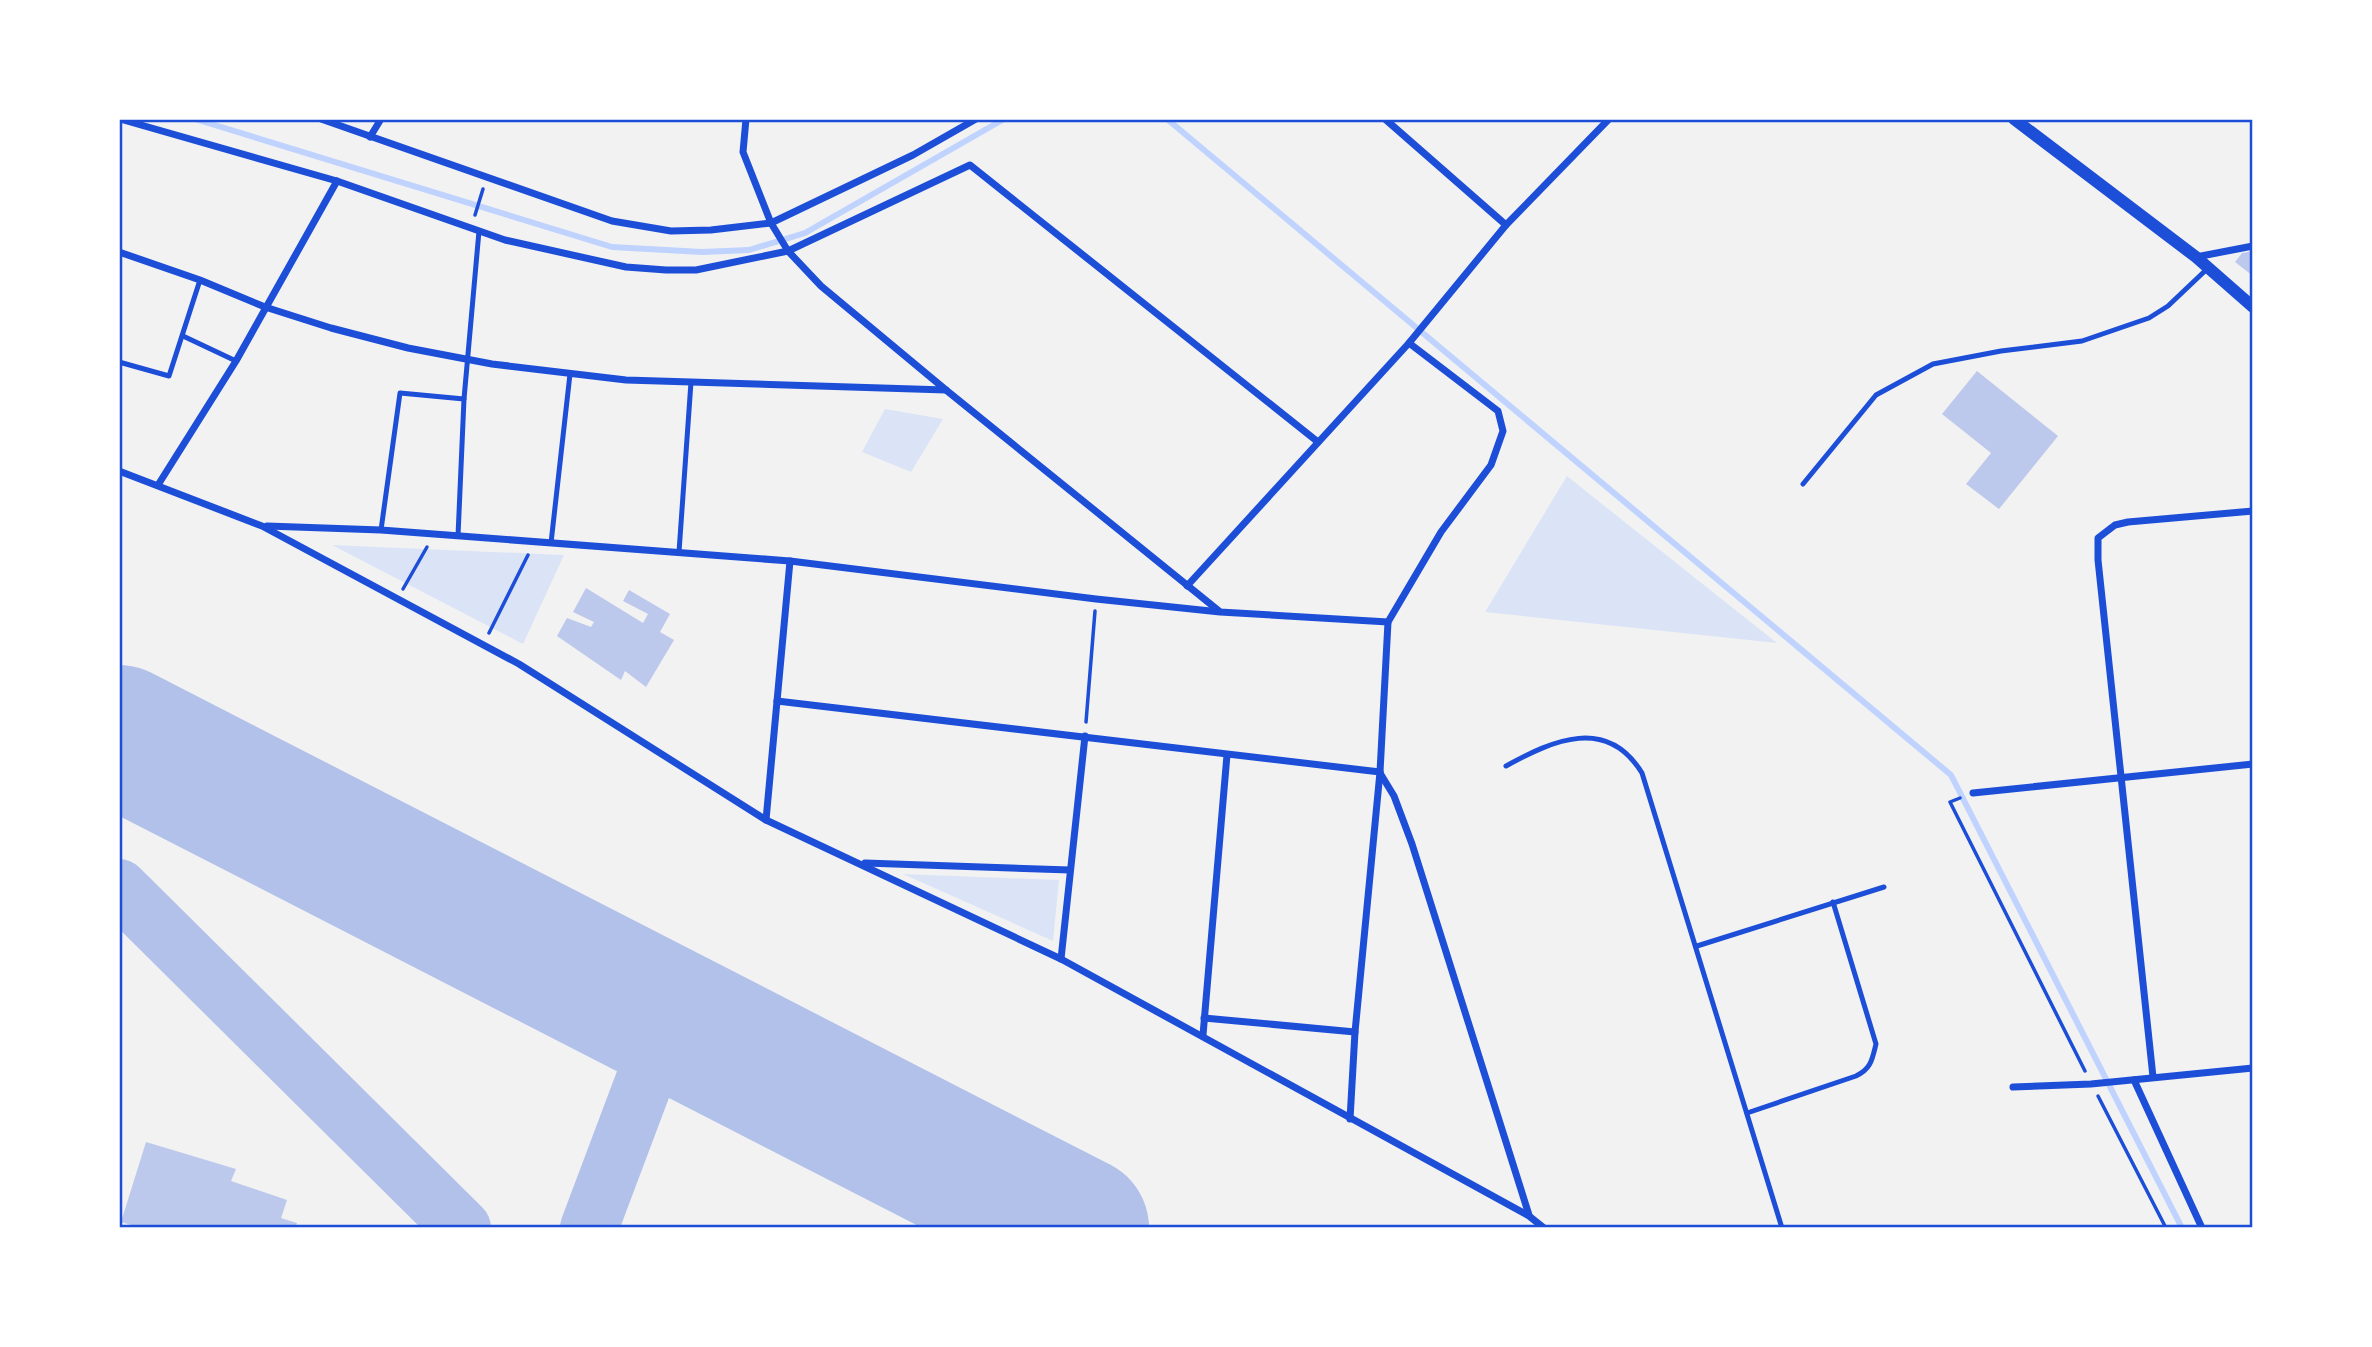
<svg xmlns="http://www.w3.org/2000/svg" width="2372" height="1347" font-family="Poppins,sans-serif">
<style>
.green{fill:#dbe4f7}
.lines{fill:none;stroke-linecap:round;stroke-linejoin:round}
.stream{stroke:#bfd3fe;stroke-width:6}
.taxiway{stroke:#b2c1ea;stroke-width:58}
.runway{stroke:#b2c1ea;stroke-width:142}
.building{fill:#bdc9ec}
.path{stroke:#1d4ed8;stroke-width:3.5}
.service{stroke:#1d4ed8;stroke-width:5}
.minor{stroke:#1d4ed8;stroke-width:7}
.tertiary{stroke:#1d4ed8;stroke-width:12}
.neatline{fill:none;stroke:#1d4ed8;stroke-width:2.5}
</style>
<rect width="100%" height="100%" fill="#f2f2f2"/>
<g class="green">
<polygon points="885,409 943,419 911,472 862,452"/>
<polygon points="1567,476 1597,500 1777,643 1485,612"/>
<polygon points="332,545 564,555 523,644"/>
<polygon points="903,874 1059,880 1053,941"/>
</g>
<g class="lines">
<g class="stream">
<polyline points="195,119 612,247 702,252 749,250 805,233 1004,119"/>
<polyline points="1167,119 1951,775 2182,1228"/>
</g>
<g class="taxiway">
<polyline points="119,888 462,1228"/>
<polyline points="589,1228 668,1018"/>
</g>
<polyline class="runway" points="119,736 1078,1228"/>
</g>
<g class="building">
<polygon points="2253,251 2253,276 2235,262 2242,253"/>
<polygon points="1977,371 2058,436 1999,509 1966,484 1991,453 1942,414"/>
<polygon points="586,588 643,623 648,614 623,601 629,590 670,614 660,632 674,640 646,687 625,671 621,680 557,636 567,618 591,627 594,622 573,612"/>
<polygon points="146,1142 236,1169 231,1181 287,1200 281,1218 297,1223 295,1228 141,1228 121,1222"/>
</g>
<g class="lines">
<g class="path">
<polyline points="475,215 483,189"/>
<polyline points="403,589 427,547"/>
<polyline points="489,633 528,555"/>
<polyline points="1086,722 1095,611"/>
<polyline points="1960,798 1950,802 2085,1071"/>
<polyline points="2098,1096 2166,1228"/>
</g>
<g class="service">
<polyline points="183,336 236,361"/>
<polyline points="119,362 169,376 200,280"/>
<polyline points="1803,484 1876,395 1933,364 2001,351 2082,341 2149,318 2168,306 2207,269"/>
<polyline points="381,530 400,393 464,399"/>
<polyline points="458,536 464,399 479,231"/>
<polyline points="551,543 570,374"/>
<polyline points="679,552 691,382"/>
<path d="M1506 766C1553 740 1607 716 1642 773L1782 1228"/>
<polyline points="1697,946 1884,887"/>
<path d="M1747 1113 1856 1076C1871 1069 1872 1060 1876 1044L1833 902"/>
</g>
<g class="minor">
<polyline points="120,119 337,181 505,240 626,267 666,270 696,270 788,251 970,165 1318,442"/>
<polyline points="321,119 612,221 671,231 711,230 771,223 913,155 976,119"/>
<polyline points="746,119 743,152 771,223 788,251 821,286 946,390 1219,611"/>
<polyline points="1385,119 1506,225"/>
<polyline points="370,137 381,119"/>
<polyline points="119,252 200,280 265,307 331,328 408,348 492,364 626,380 946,390"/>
<polyline points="2196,257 2253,246"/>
<polyline points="119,471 262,526 519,664 766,820 1061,959 1529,1216 1544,1228"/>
<polyline points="158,485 236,361 337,181"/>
<polyline points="267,526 381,530 790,561 1096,599 1220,612 1388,622"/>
<polyline points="1187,586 1409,343 1506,225 1609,119"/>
<polyline points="777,701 1380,772"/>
<polyline points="1380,773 1394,796 1412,844 1529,1215"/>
<polyline points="1973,793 2253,764"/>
<polyline points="766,820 790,561"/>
<polyline points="865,863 1070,870"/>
<polyline points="1061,959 1085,736"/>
<polyline points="1204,1018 1355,1032"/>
<polyline points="1203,1035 1227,755"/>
<polyline points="2153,1077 2098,560 2098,538 2115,525 2128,522 2253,511"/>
<polyline points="2134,1080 2202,1228"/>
<polyline points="2013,1087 2091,1084 2253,1068"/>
<polyline points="1350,1119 1355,1032 1380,772 1388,622 1441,532 1491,465 1503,431 1498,411 1409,343"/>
</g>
<polyline class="tertiary" points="2014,119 2196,257 2253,307"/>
</g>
<rect width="2372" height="1347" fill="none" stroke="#ffffff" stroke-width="242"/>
<rect x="121" y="121" width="2130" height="1105" class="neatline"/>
</svg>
